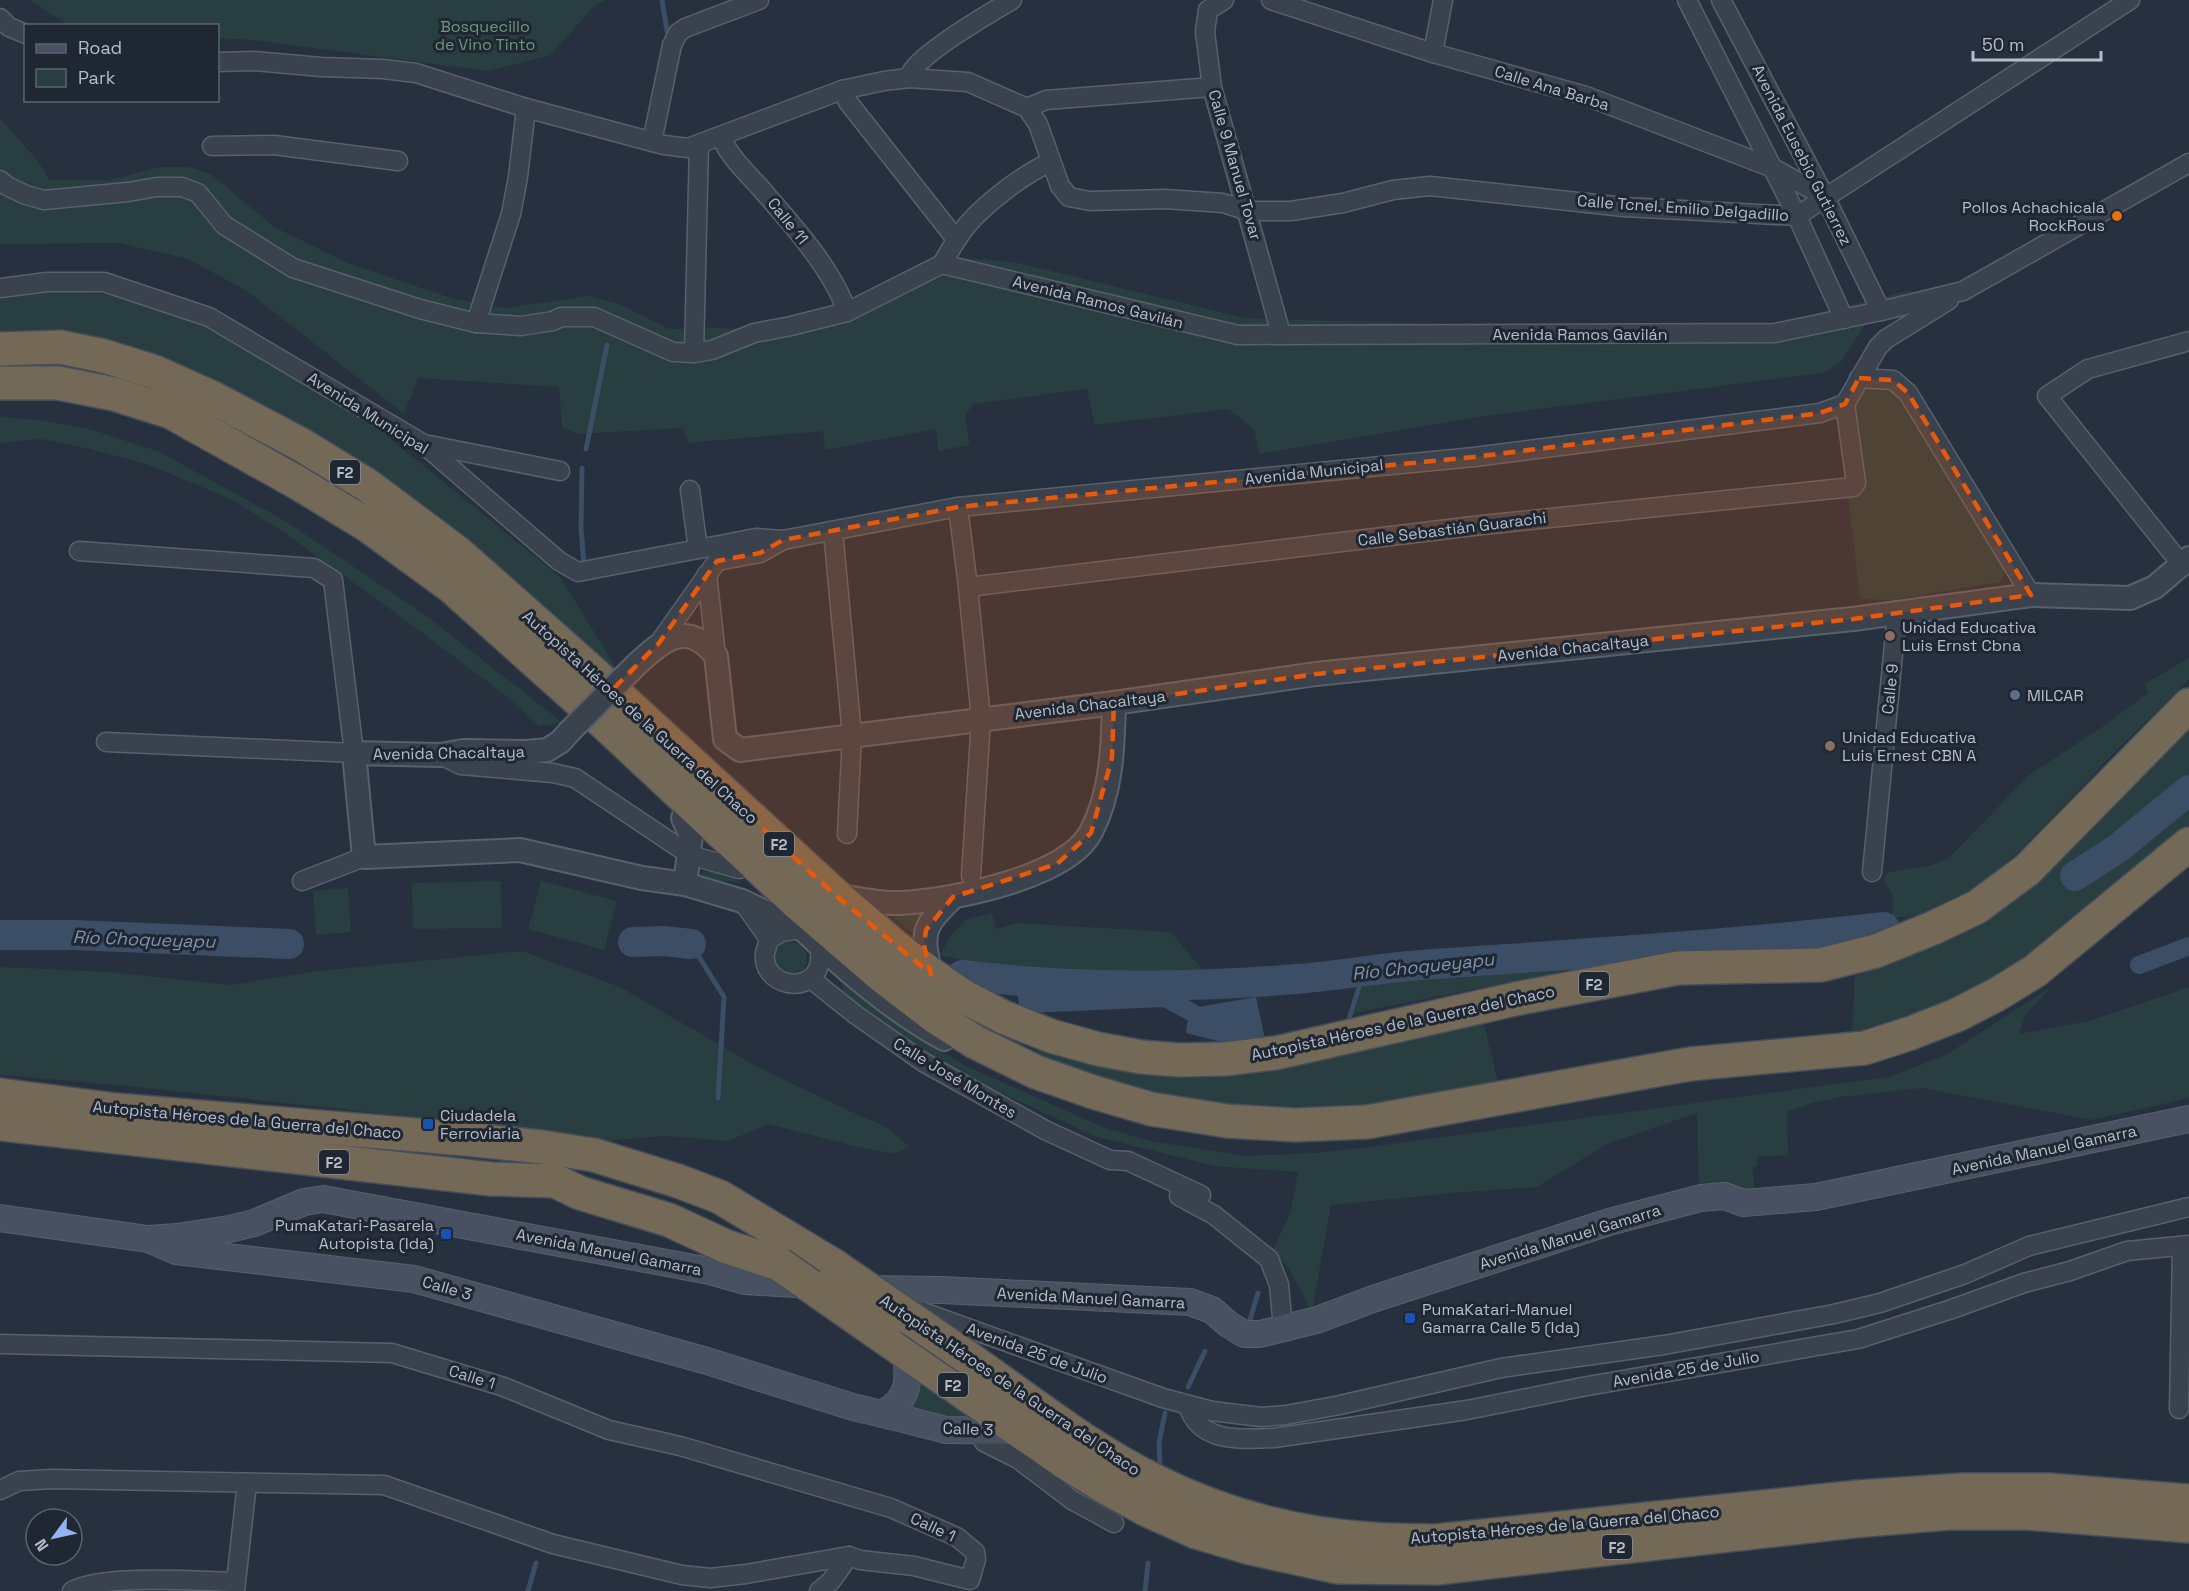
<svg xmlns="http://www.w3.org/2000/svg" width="2189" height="1591" font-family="'Space Grotesk',sans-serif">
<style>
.green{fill:#293e40}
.water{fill:#3c4d66}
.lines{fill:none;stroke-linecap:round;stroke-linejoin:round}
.stream{stroke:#3c4d66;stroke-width:5}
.canal{stroke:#3c4d66;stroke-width:18}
.river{stroke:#3c4d66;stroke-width:30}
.minor-casing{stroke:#58606c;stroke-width:21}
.tertiary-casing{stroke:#58606c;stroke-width:26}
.secondary-casing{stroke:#58606c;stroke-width:28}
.motorway-casing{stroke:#454d59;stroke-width:36}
.minor{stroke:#3a424e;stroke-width:18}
.tertiary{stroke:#3a424e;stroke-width:22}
.secondary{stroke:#485161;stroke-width:26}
.motorway{stroke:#746957;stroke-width:33}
.tertiary-bridge-casing{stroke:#58606c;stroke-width:26;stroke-linecap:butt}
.motorway-bridge-casing{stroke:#454d59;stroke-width:36;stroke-linecap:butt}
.tertiary-bridge{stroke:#3a424e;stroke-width:22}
.motorway-bridge{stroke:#746957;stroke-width:33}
.marked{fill:#e8590c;fill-opacity:0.2;stroke:#e8590c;stroke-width:4.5;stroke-dasharray:12 8;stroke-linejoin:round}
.food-dot{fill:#e8710a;stroke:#1f2733;stroke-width:2}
.education-dot{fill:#8d6e63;stroke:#1f2733;stroke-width:2}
.service-dot{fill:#5c6f8a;stroke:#1f2733;stroke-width:2}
.transit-dot{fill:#1a4fb4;stroke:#1f2733;stroke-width:2}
.labels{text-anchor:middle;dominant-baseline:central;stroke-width:6;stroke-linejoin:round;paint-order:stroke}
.shield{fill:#1f2733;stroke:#89909c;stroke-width:1.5}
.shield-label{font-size:15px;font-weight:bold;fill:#b6bdc9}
.park-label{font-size:16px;fill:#6e9879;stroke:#1f2733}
.street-label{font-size:16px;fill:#b6bdc9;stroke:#1f2733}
.poi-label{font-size:16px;fill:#b6bdc9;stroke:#1f2733;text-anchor:start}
.water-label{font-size:18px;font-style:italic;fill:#7f93af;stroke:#1f2733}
</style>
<rect width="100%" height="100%" fill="#26303e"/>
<g class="green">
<polygon points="30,0 606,0 594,6 551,55 488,71 252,40 218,38 218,26 68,25"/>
<polygon points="0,118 38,161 50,180 110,180 160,167 189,167 209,173 276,228 350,264 451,298 504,308 589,296 619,304 669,329 718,328 789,333 937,265 968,258 1014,262 1245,318 1476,325 1769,325 1915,289 1876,309 1841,362 1823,373 1485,416 1259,454 1254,429 1228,409 1095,425 1087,389 973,404 965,416 970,445 938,451 936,429 825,450 823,431 688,443 683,428 577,434 562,427 559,387 418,378 404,414 247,291 188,259 119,243 0,244"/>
<polygon points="36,290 156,297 216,314 255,333 310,373 560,577 619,672 465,538 304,428 195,370 118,341 34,330 0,333 0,296"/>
<polygon points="1875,386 1889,387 1901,396 2003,567 2004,578 1999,582 1893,600 1860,599 1848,493 1854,411 1861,394 1868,388"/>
<polygon points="0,417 40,420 93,430 160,452 287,522 424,614 563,723 539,726 505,695 412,625 282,531 231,499 146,464 90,449 41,439 0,443"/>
<polygon points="2189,658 2189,680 2120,747 2022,849 1965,897 1935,914 1892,918 1893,896 1884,880 1888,872 1929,866 1948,859 2029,775 2108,723 2148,693 2144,684"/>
<path d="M2189 723V774L2063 875 2074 889C2116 865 2152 832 2189 800V825L2090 909 2012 969 1954 1003 1852 1035 1855 975 1916 953 1976 922Z"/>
<polygon points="707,870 730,875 741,883 695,878"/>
<polygon points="501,881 502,928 413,929 412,883"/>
<polygon points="541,881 617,901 604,950 528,929"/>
<polygon points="348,888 351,932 316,935 313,891"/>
<polygon points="880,906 926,906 916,936"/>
<polygon points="992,913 996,929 1017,923 1171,932 1206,974 1099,971 1036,971 986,965 940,955 951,935 966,919"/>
<polygon points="1825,931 1615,961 1354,1013 1369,966"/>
<circle cx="790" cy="959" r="17"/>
<polygon points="522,951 620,987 756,1066 843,1108 884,1126 909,1146 896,1154 853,1146 769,1124 728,1141 665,1136 606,1141 531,1130 128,1086 0,1075 0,967 109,972 231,985 318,971"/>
<polygon points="843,983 902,1028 964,1065 1100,1126 1150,1141 1246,1156 1314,1153 1369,1147 1888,1077 1944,1056 2051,987 2025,1015 2019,1034 2089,1021 2189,987 2189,1098 2092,1120 1922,1088 1840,1097 1809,1104 1787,1112 1788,1155 1757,1157 1757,1167 1753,1167 1754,1189 1699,1192 1697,1113 1607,1144 1537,1187 1465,1192 1331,1205 1312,1312 1288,1267 1272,1252 1291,1211 1298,1172 1214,1166 1094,1136 937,1063 894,1035 843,992"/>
<polygon points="1484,1023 1498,1083 1405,1102 1321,1111 1268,1110 1138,1093 1037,1057 1038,1047 1249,1070"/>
<polygon points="919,1379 976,1417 961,1419 906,1408"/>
</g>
<polygon class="water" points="1256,997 1266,1044 1238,1046 1186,1033 1187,1023 1198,1007"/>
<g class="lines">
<g class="stream">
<polyline points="662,0 667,31"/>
<polyline points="586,449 607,345"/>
<polyline points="582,468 581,529 584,565"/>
<polyline points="691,944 724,997 718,1098"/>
<polyline points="1347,1025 1364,972"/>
<polyline points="1245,1325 1249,1323 1258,1293"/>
<polyline points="1188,1387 1205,1351"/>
<polyline points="1160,1466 1159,1443 1165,1413"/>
<polyline points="528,1591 536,1563"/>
<polyline points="1145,1591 1148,1563"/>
</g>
<g class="canal">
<polyline points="2139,965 2189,946"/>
<polyline points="1025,982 1028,1004 1165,998 1193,1013"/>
</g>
<g class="river">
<polyline points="2075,876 2117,849 2189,790"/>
<polyline points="0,935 74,935 289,944"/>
<polyline points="633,942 664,941 691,944"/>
<path d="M962 975C1070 988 1188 988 1296 979 1338 976 1379 968 1421 965 1575 954 1730 945 1884 927"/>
</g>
<g class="minor-casing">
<g id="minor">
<polyline points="1224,0 1208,10 1205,32 1212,87 1281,334"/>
<polyline points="1271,0 1433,53 1586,96 1773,168 1825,197"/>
<polyline points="1687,0 1797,216 1844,319"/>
<polyline points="1721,0 1825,197 1881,311"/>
<polyline points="0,18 9,27 26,34"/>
<polyline points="1433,53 1443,0"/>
<polyline points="218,62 254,61 321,67 383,69 416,73 526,108 664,145 688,148 842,90 884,81 909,78 968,82 1027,108 1038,124 1060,186 1069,197 1090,201 1165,199 1223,203 1248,211 1291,211 1343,203 1393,190 1430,186 1624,207 1797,216 2130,0"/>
<path d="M909 78C910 59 993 11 1012 0"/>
<polyline points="842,90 848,102 956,239"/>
<polyline points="1027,108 1046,100 1212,87"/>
<path d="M721 137C730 158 748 174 763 191 792 224 833 270 847 312"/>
<polyline points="652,142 672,45 678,33 685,28 759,0"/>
<polyline points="212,146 274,145 398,161"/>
<polyline points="0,180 7,186 26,195 44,200 128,192 157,187 182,187 198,193 224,225 293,268 420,309 476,323 521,326 553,321 561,317 594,317 673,352 694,353 712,350 754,333 791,326 847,312 942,264"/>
<polyline points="942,264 1238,335 1775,333 1881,311 1963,291 2189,163"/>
<path d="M942 264C950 250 958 236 968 224 986 203 1025 173 1051 162"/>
<polyline points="0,288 47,282 104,282 209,317 422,443 559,561 578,572 756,538 783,540 958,507 1474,457 1820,413 1845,404"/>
<polyline points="476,323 511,214 518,177 526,108"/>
<polyline points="694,353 699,144"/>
<polyline points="1859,378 1893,380 1908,393 2031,595"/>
<polyline points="1845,404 1878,347 1886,339 1949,300"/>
<polyline points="424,444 560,471"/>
<polyline points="690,490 698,549"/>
<polyline points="958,507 968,587 981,719 971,876"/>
<polyline points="833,531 852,735 847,834"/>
<polyline points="79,551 314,568 333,580 354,753 106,742"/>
<polyline points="2182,565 2047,396 2088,369 2189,341"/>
<polyline points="707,574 716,656"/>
<polyline points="968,587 1482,525 1853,487 1856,483 1845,404"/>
<polyline points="659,643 717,561 760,553 783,540"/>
<polyline points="440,755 461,765 553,773 575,778 690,855 739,869"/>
<polyline points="1872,872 1897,613"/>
<polyline points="302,881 364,857"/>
<polyline points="742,901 769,939"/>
<path d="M801 929 782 932 769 939C768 944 766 949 765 953 761 985 809 996 819 966 821 961 820 952 820 947"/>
<polyline points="811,979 856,1015 923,1062 1045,1130 1110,1160 1128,1161 1201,1195"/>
<polyline points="1179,1196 1214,1215 1269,1259 1279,1285 1283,1328"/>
<polyline points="915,1307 923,1312 1163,1398 1212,1411 1261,1417 1286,1415 1340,1405 1501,1368 1664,1345 1834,1314 1880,1303 1965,1274 2029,1246 2189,1207"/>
<polyline points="0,1344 392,1353 504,1387 609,1430 680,1446 891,1508 957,1537 975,1552 976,1559 970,1580 914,1566 860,1560 849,1556 746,1574 710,1578 682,1575 553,1544 384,1485 51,1479 19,1481 0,1490"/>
<path d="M1188 1405C1199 1444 1242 1439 1274 1438L1467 1410 1582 1387 1858 1339 1952 1309 2024 1283 2070 1271 2127 1251 2189 1245"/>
<polyline points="2179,1409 2182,1246"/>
<polyline points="979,1429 984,1442 1018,1459 1072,1500 1114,1523"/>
<path d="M72 1591C104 1574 196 1581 235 1582"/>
<polyline points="235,1591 247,1483"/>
<polyline points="819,1591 831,1581 849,1556"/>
</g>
</g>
<g class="tertiary-casing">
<g id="tertiary">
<path d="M636 665C663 640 687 619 716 656L725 739 740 750 1114 703 1316 674 1853 619 2031 595 2130 598 2155 587 2189 558"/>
<polyline points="570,731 560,742 547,750 527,752 463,751 440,755 354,753 364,857 520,850 642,878 685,884 742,901 801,929"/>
<polyline points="683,818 691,836 685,884"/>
<path d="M837 895C858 899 879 904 900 903 949 901 1067 878 1091 832 1112 792 1113 746 1114 703"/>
<path d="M792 919C838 964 888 1008 944 1039"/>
<path d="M931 974C921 932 922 928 953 897"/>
</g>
</g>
<g class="secondary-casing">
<g id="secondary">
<polyline points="0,1218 148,1239 176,1251 414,1279 707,1361 853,1407 903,1419 946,1430 1020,1431"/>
<polyline points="148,1239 177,1237 229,1229 254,1223 304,1202 323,1199 710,1271 745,1281 811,1285"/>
<polyline points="865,1289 942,1290 1190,1302 1212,1310 1228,1324 1244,1334 1260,1334 1317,1320 1373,1299 1609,1222 1701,1198 1725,1196 1743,1203 1816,1197 2189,1119"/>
<path d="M883 1413C910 1400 910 1378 905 1352"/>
</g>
</g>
<g class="motorway-casing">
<g id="motorway">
<polyline points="0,349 60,347 104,356 155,372 213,398 302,445 367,485 458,553 590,670 835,895 893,945 931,974 963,996 1003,1017 1051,1036 1098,1049 1141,1057 1179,1060 1225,1059 1276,1053 1515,999 1678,968 1821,965 1876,951 1933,928 1977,907 2027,870 2189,705"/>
<polyline points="0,383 58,383 114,394 171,412 298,483 367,525 452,587 603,722 795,901 882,976 934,1016 975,1042 1036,1072 1093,1092 1151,1109 1227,1121 1295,1125 1367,1122 1690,1064 1865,1048 1911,1033 1957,1015 1996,995 2035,971 2189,844"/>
<polyline points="0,1095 116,1110 465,1139 542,1147 594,1155 678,1181 720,1197 836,1267"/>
<polyline points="0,1124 491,1179 555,1181 580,1193 669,1220 725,1246 779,1264"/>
<polyline points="885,1338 1066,1463 1105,1487 1147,1510 1196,1532 1250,1548 1337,1567 1437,1568 1854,1521 1950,1513 2026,1513 2189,1526"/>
<path d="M971 1360C1030 1401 1088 1448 1153 1480 1220 1514 1296 1534 1371 1539 1393 1541 1414 1540 1435 1541L1858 1497 1962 1490H2049L2189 1501"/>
</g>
</g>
<use href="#minor" class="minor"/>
<use href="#tertiary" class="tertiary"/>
<use href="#secondary" class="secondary"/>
<use href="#motorway" class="motorway"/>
<g class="tertiary-bridge-casing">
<polyline id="tertiary-bridge" points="570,731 636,665"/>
</g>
<g class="motorway-bridge-casing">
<g id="motorway-bridge">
<polyline points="779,1264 885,1338"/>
<polyline points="836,1267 971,1360"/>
</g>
</g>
<use href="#tertiary-bridge" class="tertiary-bridge"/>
<use href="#motorway-bridge" class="motorway-bridge"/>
</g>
<path class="marked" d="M1859 378 1893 380 1908 393 2031 595 1853 619 1316 674 1114 703 1112 758 1091 833 1057 864 953 897 926 930 924 945 931 974 835 895 612 690 659 643 717 561 760 553 783 540 958 507 1474 457 1820 413 1845 404Z"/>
<circle class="food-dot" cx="2117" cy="216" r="6"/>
<g class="education-dot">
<circle cx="1890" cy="636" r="6"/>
<circle cx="1830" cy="746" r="6"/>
</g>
<circle class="service-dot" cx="2015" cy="695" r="6"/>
<g class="transit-dot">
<rect x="422" y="1118" width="12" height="12" rx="3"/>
<rect x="440" y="1228" width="12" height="12" rx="3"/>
<rect x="1404" y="1312" width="12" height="12" rx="3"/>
</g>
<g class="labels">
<g class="shield">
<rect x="330" y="460" width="30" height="24" rx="4.5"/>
<rect x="764" y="832" width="30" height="24" rx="4.5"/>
<rect x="1579" y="972" width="30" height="24" rx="4.5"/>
<rect x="319" y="1150" width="30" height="24" rx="4.5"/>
<rect x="938" y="1373" width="30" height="24" rx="4.5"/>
<rect x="1602" y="1535" width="30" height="24" rx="4.5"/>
</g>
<g class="shield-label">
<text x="345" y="472">F2</text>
<text x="779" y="844">F2</text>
<text x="1594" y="984">F2</text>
<text x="334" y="1162">F2</text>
<text x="953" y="1385">F2</text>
<text x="1617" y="1547">F2</text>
</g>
<g class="park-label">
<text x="485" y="26">Bosquecillo<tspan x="485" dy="18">de Vino Tinto</tspan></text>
</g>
<g class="street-label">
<text transform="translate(1552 88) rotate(17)">Calle Ana Barba</text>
<text transform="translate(1802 155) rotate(63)">Avenida Eusebio Gutierrez</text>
<text transform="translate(1235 165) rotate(74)">Calle 9 Manuel Tovar</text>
<text transform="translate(1683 208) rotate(4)">Calle Tcnel. Emilio Delgadillo</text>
<text transform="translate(788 221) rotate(51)">Calle 11</text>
<text transform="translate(1098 302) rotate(14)">Avenida Ramos Gavilán</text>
<text x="1580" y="334">Avenida Ramos Gavilán</text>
<text transform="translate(368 413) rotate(32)">Avenida Municipal</text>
<text transform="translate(1314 472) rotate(-6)">Avenida Municipal</text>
<text transform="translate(1452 529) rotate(-7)">Calle Sebastián Guarachi</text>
<text transform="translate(1573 648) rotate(-6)">Avenida Chacaltaya</text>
<text transform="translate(1890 689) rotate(-84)">Calle 9</text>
<text transform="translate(1090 705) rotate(-7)">Avenida Chacaltaya</text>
<text transform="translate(640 717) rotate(42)">Autopista Héroes de la Guerra del Chaco</text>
<text transform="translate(449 753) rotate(-1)">Avenida Chacaltaya</text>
<text transform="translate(1403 1023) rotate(-12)">Autopista Héroes de la Guerra del Chaco</text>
<text transform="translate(955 1078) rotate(31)">Calle José Montes</text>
<text transform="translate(247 1120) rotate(5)">Autopista Héroes de la Guerra del Chaco</text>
<text transform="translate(2044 1150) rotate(-12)">Avenida Manuel Gamarra</text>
<text transform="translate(1570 1237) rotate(-17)">Avenida Manuel Gamarra</text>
<text transform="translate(609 1252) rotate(11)">Avenida Manuel Gamarra</text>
<text transform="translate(447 1288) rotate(16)">Calle 3</text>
<text transform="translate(1091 1298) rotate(3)">Avenida Manuel Gamarra</text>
<text transform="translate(1037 1353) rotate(20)">Avenida 25 de Julio</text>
<text transform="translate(1686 1369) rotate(-10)">Avenida 25 de Julio</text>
<text transform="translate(472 1377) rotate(17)">Calle 1</text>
<text transform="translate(1010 1385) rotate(34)">Autopista Héroes de la Guerra del Chaco</text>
<text transform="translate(968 1429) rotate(2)">Calle 3</text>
<text transform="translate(1565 1525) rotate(-5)">Autopista Héroes de la Guerra del Chaco</text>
<text transform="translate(933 1527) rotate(25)">Calle 1</text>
</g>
<g class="poi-label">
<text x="2105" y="207" text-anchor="end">Pollos Achachicala<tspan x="2105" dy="18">RockRous</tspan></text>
<text x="1902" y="627">Unidad Educativa<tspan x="1902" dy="18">Luis Ernst Cbna</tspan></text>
<text x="2027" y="695">MILCAR</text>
<text x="1842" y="737">Unidad Educativa<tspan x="1842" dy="18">Luis Ernest CBN A</tspan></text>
<text x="440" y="1115">Ciudadela<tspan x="440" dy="18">Ferroviaria</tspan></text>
<text x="434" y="1225" text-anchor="end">PumaKatari-Pasarela<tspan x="434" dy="18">Autopista (Ida)</tspan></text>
<text x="1422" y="1309">PumaKatari-Manuel<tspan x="1422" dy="18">Gamarra Calle 5 (Ida)</tspan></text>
</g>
<g class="water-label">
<text transform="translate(144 939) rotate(2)">Río Choqueyapu</text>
<text transform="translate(1423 966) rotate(-6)">Río Choqueyapu</text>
</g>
</g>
<rect x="24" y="24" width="195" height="78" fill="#1f2733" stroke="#5b636f" stroke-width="1.5"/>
<rect x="36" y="44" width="30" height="9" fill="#485161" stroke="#5b636f" stroke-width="1.5"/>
<text x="78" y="54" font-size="18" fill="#b6bdc9">Road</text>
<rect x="36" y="69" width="30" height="18" fill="#293e40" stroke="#5b636f" stroke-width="1.5"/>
<text x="78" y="84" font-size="18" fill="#b6bdc9">Park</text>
<g transform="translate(54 1537) rotate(237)"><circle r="28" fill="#1f2733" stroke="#5b636f" stroke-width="1.5"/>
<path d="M0-4.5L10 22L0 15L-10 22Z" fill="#91b5f3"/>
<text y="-9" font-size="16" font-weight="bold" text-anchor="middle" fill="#b6bdc9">N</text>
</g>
<path d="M1973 51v9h128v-9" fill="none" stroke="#b6bdc9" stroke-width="3"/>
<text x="1982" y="51" font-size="18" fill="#b6bdc9" stroke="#1f2733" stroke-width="4.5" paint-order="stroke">50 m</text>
</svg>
